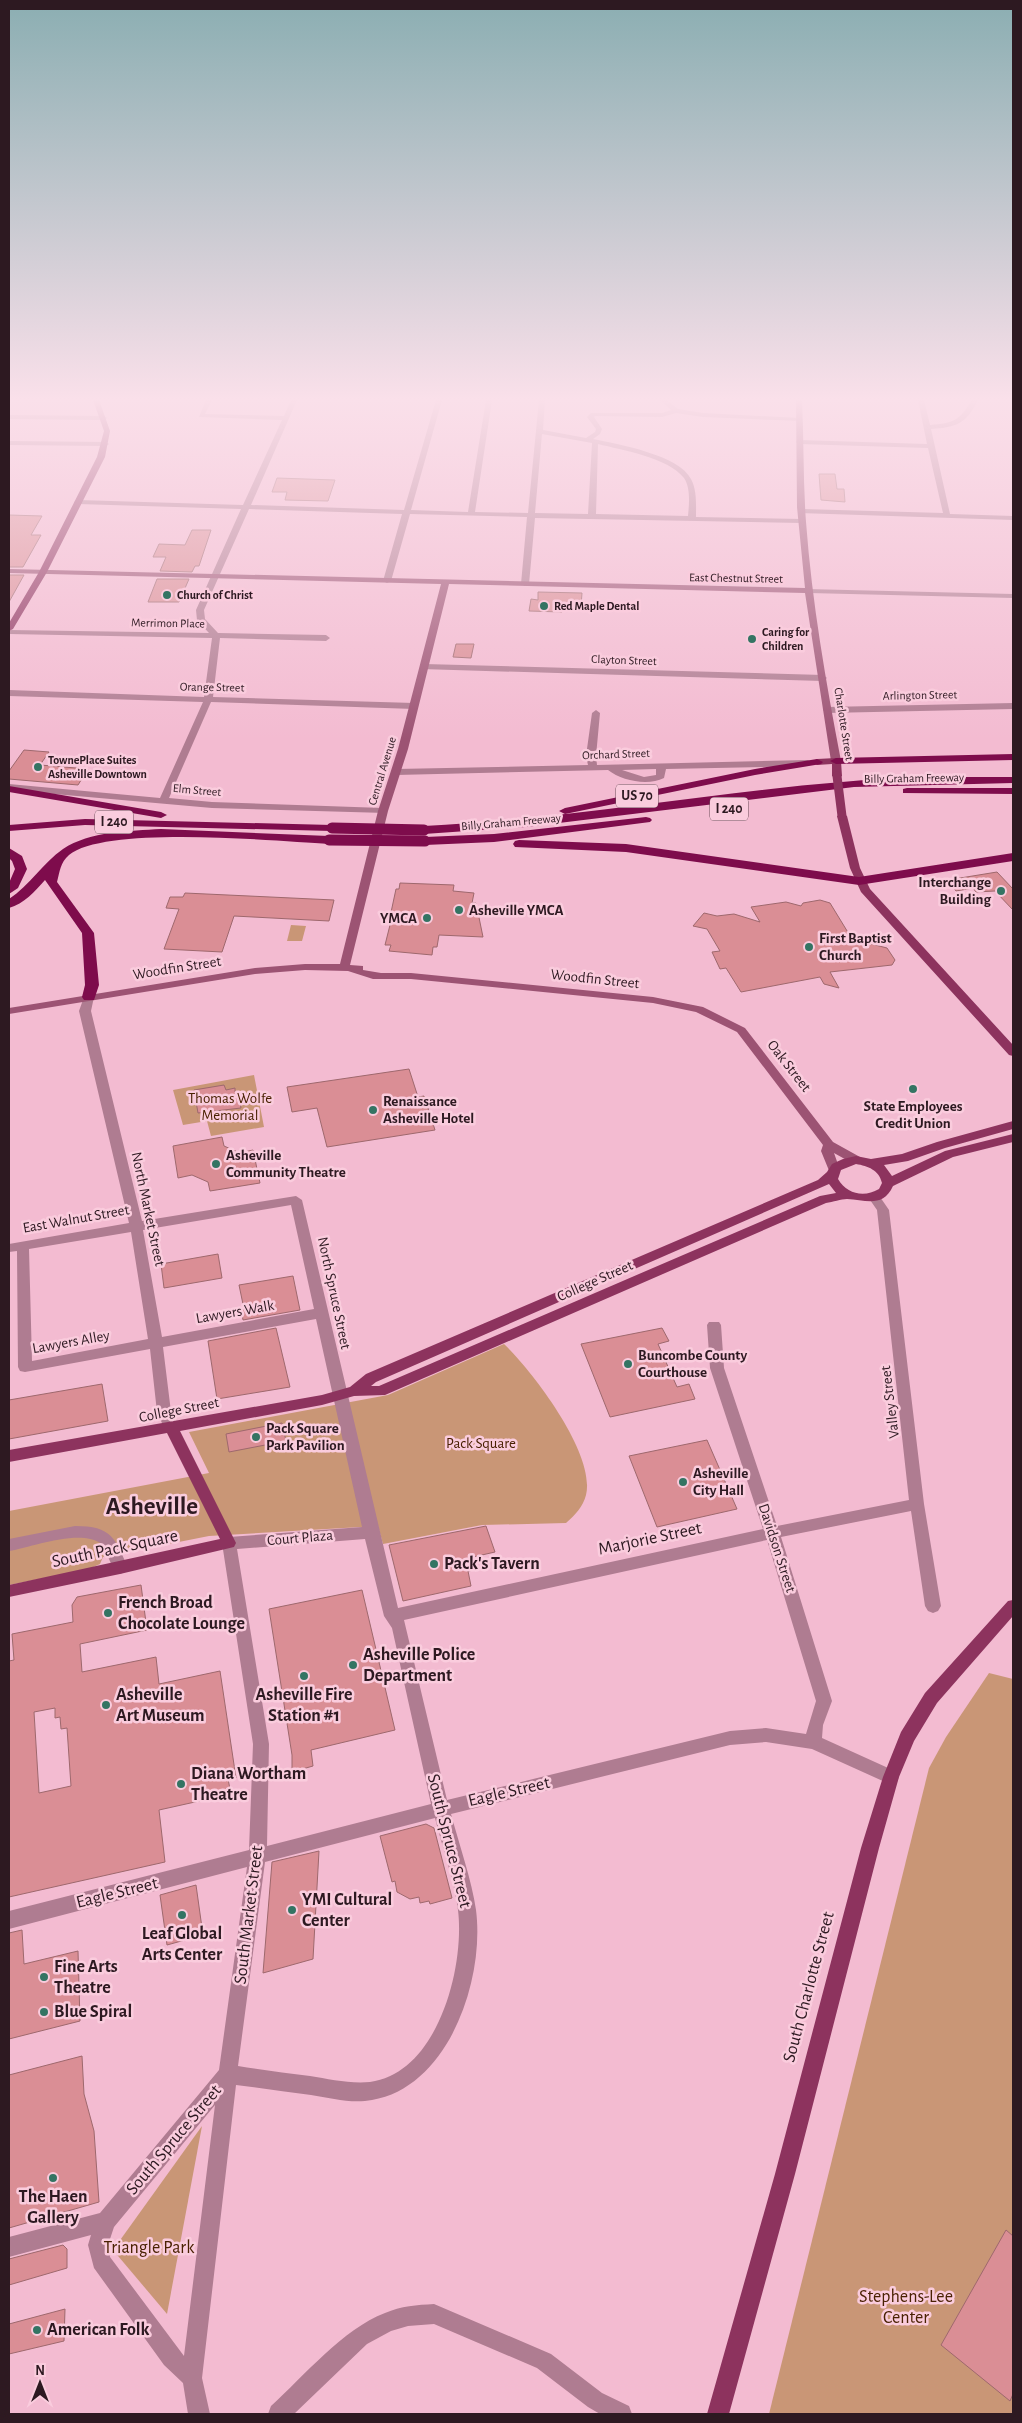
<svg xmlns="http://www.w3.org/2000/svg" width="1022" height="2423" font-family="'Alegreya Sans',sans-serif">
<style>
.green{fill:#c99676}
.building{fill:#da8e95;stroke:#9e686d;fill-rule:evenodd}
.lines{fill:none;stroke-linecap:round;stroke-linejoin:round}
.street{fill:#af7c91;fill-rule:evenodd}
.secondary{fill:#9c5373;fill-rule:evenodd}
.primary{fill:#8d335e;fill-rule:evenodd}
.highway{fill:#7e0c4c;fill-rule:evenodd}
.primary-bridge{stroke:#8d335e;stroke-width:9}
.highway-bridge{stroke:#7e0c4c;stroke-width:11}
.poi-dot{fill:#347463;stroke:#faccdd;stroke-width:2}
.labels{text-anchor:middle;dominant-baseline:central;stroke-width:5;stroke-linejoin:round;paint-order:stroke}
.far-street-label{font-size:12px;fill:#2d1921;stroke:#faccdd}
.far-poi-label{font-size:12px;font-weight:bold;fill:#2d1921;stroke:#faccdd;text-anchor:start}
.shield{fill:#faccdd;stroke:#6a4f59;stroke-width:1}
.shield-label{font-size:14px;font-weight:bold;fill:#2d1921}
.poi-label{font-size:15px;font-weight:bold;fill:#2d1921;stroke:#faccdd;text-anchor:start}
.street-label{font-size:15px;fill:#2d1921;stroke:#faccdd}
.park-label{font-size:15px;fill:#492102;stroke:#faccdd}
.near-street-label{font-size:18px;fill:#2d1921;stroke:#faccdd}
.near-poi-label{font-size:18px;font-weight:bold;fill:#2d1921;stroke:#faccdd;text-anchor:start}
.near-park-label{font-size:18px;fill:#492102;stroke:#faccdd}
.town-label{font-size:25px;font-weight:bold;fill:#2d1921;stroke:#faccdd}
</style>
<rect width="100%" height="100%" fill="#f3bbd1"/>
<g class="green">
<polygon points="291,925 306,926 302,941 287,941"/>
<polygon points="254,1075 264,1127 211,1136 207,1121 183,1125 173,1090"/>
<path d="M504 1344C533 1372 596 1454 586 1495 583 1507 575 1515 566 1523L482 1525 383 1544 378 1526 209 1536 103 1557 100 1564 89 1569 9 1585V1511L209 1473 189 1432 388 1395Z"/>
<polygon points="989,1673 1013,1679 1013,2414 769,2414 929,1768 946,1737"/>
<polygon points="202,2126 167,2314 113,2250"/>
</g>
<g class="building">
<polygon points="819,474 835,474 837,489 844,489 845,502 821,500"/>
<polygon points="277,478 335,480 328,501 285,500 287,492 272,492"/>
<polygon points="9,515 42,516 31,535 41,535 23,567 9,567"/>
<polygon points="192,530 211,530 199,566 195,566 192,572 160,571 166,557 153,557 159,544 185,545"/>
<polygon points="9,575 24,575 9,602"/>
<polygon points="157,579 189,579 179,602 148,602"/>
<polygon points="538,592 582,593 581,606 562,605 562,612 529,611 531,599 538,600"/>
<polygon points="456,644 474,644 471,658 453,657"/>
<polygon points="24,750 49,752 40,765 88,769 78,785 9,779 9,771"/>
<polygon points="997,872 1013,889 1013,910 995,891 976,892 973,888 956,891 948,880"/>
<polygon points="400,883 454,885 453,891 474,893 472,903 476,903 483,937 439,935 437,947 433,947 432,955 389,951 391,945 385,945 392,917 390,917 396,889 399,889"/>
<polygon points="185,893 334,900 329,921 234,916 222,952 164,949 179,909 166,908 170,897 183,897"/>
<polygon points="820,900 830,903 852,939 887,948 895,960 892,965 830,972 839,988 824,984 820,977 741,992 726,968 720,969 712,952 720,951 707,929 693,926 704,913 717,916 734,914 760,922 751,907 786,902 801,906 803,903"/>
<polygon points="409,1069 418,1097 424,1096 435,1130 327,1147 317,1108 292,1112 287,1087"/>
<polygon points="224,1085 226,1090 235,1088 235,1092 238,1091 241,1108 198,1113 194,1090"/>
<polygon points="222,1137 224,1146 240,1153 253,1150 260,1183 210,1191 208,1182 192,1175 178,1178 173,1146"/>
<polygon points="218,1254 222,1278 164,1288 161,1264"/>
<polygon points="293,1276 300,1310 243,1320 241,1309 244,1309 239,1285"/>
<polygon points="276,1328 290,1387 217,1399 208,1341"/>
<polygon points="662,1328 669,1341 658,1344 677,1387 689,1384 695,1399 610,1417 581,1344"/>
<polygon points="102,1384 108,1421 9,1439 9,1400"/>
<polygon points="282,1423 286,1441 229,1452 226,1434"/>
<polygon points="707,1440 737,1509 657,1527 629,1456"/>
<polygon points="486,1526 495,1552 473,1557 475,1570 468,1571 471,1586 403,1601 389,1545"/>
<path d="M141 1585 147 1630 80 1644 82 1672 156 1657 159 1684 220 1671 236 1778 228 1779 231 1794 159 1810 165 1862 9 1897V1661L14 1660 12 1634 73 1622 72 1605 77 1597ZM55 1708V1718L60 1717 61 1729 67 1728 71 1786 39 1793 34 1712Z"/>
<polygon points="362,1590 395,1730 311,1750 313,1766 292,1772 292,1755 269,1609"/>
<polygon points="426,1824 434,1828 452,1898 430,1904 429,1901 420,1903 419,1897 410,1899 397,1892 395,1881 392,1882 380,1836"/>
<polygon points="319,1851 313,1959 263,1973 272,1862"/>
<polygon points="196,1885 203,1935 167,1945 160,1895"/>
<polygon points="22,1930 24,1964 78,1951 80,2021 9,2039 9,1933"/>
<polygon points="82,2056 84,2094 94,2131 99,2202 9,2228 9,2075"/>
<polygon points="1006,2230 1013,2236 1013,2394 1010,2401 941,2345"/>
<polygon points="63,2245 67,2249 67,2268 9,2285 9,2259"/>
<polygon points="65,2309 64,2341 9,2354 9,2324"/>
</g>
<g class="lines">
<g class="street">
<path d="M206 400H212L205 414 284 416 291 400H297L251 505 404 510 436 400H442L411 510 468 512 486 400H492L475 512 528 513 539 400H545L543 430 586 438 595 432 596 429 587 417 591 413H662L671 410 660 400H667L678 409 703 413 800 418 802 419V421L703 417 676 413 662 417 595 416 594 417 602 429 600 434 593 439C618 444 679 455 691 479 697 490 696 504 696 517L802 519 806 521 802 523 535 518 529 584 525 586 521 584 527 517 410 514 391 581 387 583 383 581 402 514 249 509 204 610 205 619 218 633 326 635 330 638 326 641 220 638 213 697 414 703 418 706 414 709 211 702 169 798 212 802 383 808 386 809V813L212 808 9 790V784L160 798 203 702 9 696V690L204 697 212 638 9 634V630L209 633 197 620 196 610 241 509 78 504 74 502 78 500 243 505 282 420 199 417ZM542 434 592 443 588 514 535 513ZM598 444C622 450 669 458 684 478 691 488 689 505 688 516L596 514Z"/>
<path d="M918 400H924L930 425C954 423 959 421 972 400H978C966 424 957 427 931 429L950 514 1013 516V520L799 513V509H802L943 513 928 448 799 444 796 442 799 440 927 444Z"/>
<polygon points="9,415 104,416 107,418 104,420 9,419"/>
<polygon points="9,441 106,442 109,444 106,446 9,445"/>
<polygon points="806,589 1013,594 1013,598 809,593 806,593"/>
<polygon points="424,664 823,675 827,678 823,681 421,669 420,667"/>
<polygon points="1013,703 1013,709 827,713 823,710 827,707"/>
<path d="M596 710 600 713 596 756 597 765 808 760 813 763 808 766 666 769 664 778C648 786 622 781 608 770L396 775 391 772 396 769 588 765 586 756 592 713ZM656 769V775L644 777 622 770Z"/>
<path d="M89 994 94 997 91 1011 142 1221 296 1196 302 1200 398 1608 763 1529 710 1368 707 1325 709 1322H719L721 1325 724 1368 777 1526 909 1500 877 1210 868 1197 874 1193 878 1194 889 1210 924 1504 941 1606 938 1611 933 1613 928 1611 925 1606 911 1511 781 1537 832 1701 823 1725 822 1738 897 1772 899 1777 897 1782 891 1785 885 1782 812 1749 766 1742 730 1745 451 1814C459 1844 472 1881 476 1910 485 1979 449 2087 372 2100 352 2104 331 2098 311 2095 286 2092 261 2088 236 2085L202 2378 210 2414H188L183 2383 164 2365 94 2268 88 2245 91 2235 9 2257V2237L100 2213 219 2070 247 1867 9 1929V1911L249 1850 253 1744 222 1543 224 1539 229 1537 362 1527 316 1319 163 1347 171 1412 178 1428 176 1432 171 1434 166 1432 157 1412 150 1349 25 1372 20 1371 18 1367 17 1251 9 1252V1244L129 1223 79 1011 84 997ZM291 1205 314 1309 162 1337 143 1230ZM131 1232 148 1339 32 1361 29 1249ZM365 1539 384 1616 392 1628 431 1804 267 1846 269 1744 237 1549ZM767 1540 816 1701 806 1734 766 1728 730 1731 447 1800 404 1620ZM435 1818C442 1846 455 1883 458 1910 465 1967 438 2073 370 2082 350 2084 329 2079 310 2076 286 2073 262 2070 238 2066L265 1862ZM215 2105 184 2356 110 2257 108 2245 114 2227Z"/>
<path d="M75 1526C112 1526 115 1538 128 1568L125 1572 120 1574 115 1572 102 1544C80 1528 33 1547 9 1551V1539Z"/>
<path d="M434 2304 551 2354 602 2393 629 2406 632 2414H600L588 2407 537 2368 434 2324 408 2326 391 2331 367 2344 294 2414H268L271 2406C304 2376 343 2329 385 2313 401 2306 417 2305 434 2304Z"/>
</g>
<path class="secondary" d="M796 400H802C804 441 803 482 806 522 812 603 826 682 841 761L839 763 836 764 831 761 805 593 449 584 408 749 388 811 350 965 363 966V970L381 973H411L653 997 703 1007 745 1028 833 1142 860 1157 862 1160 860 1163H852L834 1153 840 1170 838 1173H830L821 1151 823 1145 737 1032 696 1012 653 1003 411 979H373L348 971 305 970 255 974 9 1014V1008L255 968 305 964H340L378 811 398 749 441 584 9 573V569L805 588 797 507Z"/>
<g class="primary">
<polygon points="93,400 99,400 110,431 105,457 47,572 13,629 9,631 9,623 39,572 97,457 104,431"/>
<polygon points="836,758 841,761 842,776 837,779 832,776 832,764 817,765 812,762 817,759"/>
<polygon points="842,813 847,816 860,868 870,889 1013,1045 1013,1056 1009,1055 861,892 850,868 837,816"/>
<path d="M1013 1121V1129L945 1148 908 1161 884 1165 892 1176 945 1151 1013 1134V1142L953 1157 893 1186C883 1208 866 1200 847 1199 841 1199 833 1202 826 1203L385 1395 354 1396 322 1405 180 1431 236 1543 234 1547 120 1574 9 1597V1585L220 1539 167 1433 9 1462V1450L322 1395 350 1387 366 1374 818 1180 827 1172 832 1164 843 1159 856 1156 871 1159 902 1154 937 1142ZM856 1164C868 1166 879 1170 882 1183L879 1189C864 1198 847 1194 838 1179L841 1170ZM829 1184 836 1193 820 1196 379 1386H371L376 1382Z"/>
<polygon points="1013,1600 1013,1616 937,1703 914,1741 899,1777 879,1848 795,2174 729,2414 707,2414 775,2174 861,1848 883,1777 901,1732 925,1693 1008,1601"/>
</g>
<g class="highway">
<polygon points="1013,754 1013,760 836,764 830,761 836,758"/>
<polygon points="817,759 823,762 821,764 755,775 565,814 559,811 565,808 755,769"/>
<path d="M922 777H1013V783L854 787 526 827 424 834 418 830 424 826C591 818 755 783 922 777Z"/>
<polygon points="9,786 161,812 167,815 161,818 9,792"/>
<polygon points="907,788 1013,788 1013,794 903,793 903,789"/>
<polygon points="646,817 650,818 652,820 650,822 494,842 425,845 419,841 425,837 494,834"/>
<polygon points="85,819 332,825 338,828 332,831 85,825 9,831 9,825"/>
<path d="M161 829 329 836 335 840 329 844C277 841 106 825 69 855 60 863 60 871 57 882L94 933 99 985 94 1000H84L82 997 85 985 82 933 45 880C35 891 24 904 9 908V899C30 885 43 863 63 849 90 831 130 831 161 829Z"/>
<polygon points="519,840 626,844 859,877 1013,853 1013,861 859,885 626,852 515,847 513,844 515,841"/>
<polygon points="9,848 22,856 27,869 18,888 9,894 9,883 15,869 12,861 9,858"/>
</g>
<polyline class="primary-bridge" points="837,776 842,816"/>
<g class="highway-bridge">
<polyline points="332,828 424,830"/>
<polyline points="329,840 425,841"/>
</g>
</g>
<linearGradient id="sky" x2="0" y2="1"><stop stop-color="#8baeb2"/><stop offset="0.54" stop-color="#fae0ea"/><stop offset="1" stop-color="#fae0ea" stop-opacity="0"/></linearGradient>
<rect width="1022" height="739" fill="url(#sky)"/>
<g class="poi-dot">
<circle cx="167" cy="595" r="5"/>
<circle cx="544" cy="606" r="5"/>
<circle cx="752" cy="639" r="5"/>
<circle cx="38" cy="767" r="5"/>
<circle cx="1001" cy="891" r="5"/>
<circle cx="459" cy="910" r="5"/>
<circle cx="427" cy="918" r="5"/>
<circle cx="809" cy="947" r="5"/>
<circle cx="913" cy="1089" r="5"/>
<circle cx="373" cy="1110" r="5"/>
<circle cx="216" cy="1164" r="5"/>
<circle cx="628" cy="1364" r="5"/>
<circle cx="256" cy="1437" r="5"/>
<circle cx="683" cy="1482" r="5"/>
<circle cx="434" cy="1564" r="5"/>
<circle cx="108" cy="1613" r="5"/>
<circle cx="353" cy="1665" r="5"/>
<circle cx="304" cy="1676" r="5"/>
<circle cx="106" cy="1705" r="5"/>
<circle cx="181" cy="1784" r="5"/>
<circle cx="292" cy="1910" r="5"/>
<circle cx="182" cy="1915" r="5"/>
<circle cx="44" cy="1977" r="5"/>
<circle cx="44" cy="2012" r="5"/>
<circle cx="53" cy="2178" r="5"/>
<circle cx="37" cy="2330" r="5"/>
</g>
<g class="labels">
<g class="far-street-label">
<text transform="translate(736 578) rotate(1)">East Chestnut Street</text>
<text transform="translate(168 623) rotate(1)">Merrimon Place</text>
<text transform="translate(624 660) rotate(2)">Clayton Street</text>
<text transform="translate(212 687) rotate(1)">Orange Street</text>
<text transform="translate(920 695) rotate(-1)">Arlington Street</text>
<text transform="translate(844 724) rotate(81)">Charlotte Street</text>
<text transform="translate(616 754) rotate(-2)">Orchard Street</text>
<text transform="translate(382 771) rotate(-73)">Central Avenue</text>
<text transform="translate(914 778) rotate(-1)">Billy Graham Freeway</text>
<text transform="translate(197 790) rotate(5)">Elm Street</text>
<text transform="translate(511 822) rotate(-5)">Billy Graham Freeway</text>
</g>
<g class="far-poi-label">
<text x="177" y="595">Church of Christ</text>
<text x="554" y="606">Red Maple Dental</text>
<text x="762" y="632">Caring for<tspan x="762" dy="14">Children</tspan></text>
<text x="48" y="760">TownePlace Suites<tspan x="48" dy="14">Asheville Downtown</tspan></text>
</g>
<g class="shield">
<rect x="616" y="784.5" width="42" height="23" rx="4"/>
<rect x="710" y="797.5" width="38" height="23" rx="4"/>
<rect x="95" y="810.5" width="38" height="23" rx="4"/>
</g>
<g class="shield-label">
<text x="637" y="796">US 70</text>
<text x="729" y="809">I 240</text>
<text x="114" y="822">I 240</text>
</g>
<g class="poi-label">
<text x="991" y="882" text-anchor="end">Interchange<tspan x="991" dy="17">Building</tspan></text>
<text x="469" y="910">Asheville YMCA</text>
<text x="417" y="918" text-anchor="end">YMCA</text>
<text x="819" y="938">First Baptist<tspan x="819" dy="17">Church</tspan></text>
<text x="383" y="1101">Renaissance<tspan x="383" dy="17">Asheville Hotel</tspan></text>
<text x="913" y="1106" text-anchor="middle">State Employees<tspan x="913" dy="17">Credit Union</tspan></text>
<text x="226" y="1155">Asheville<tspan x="226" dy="17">Community Theatre</tspan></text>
<text x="638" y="1355">Buncombe County<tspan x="638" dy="17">Courthouse</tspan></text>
<text x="266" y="1428">Pack Square<tspan x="266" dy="17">Park Pavilion</tspan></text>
<text x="693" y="1473">Asheville<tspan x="693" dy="17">City Hall</tspan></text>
</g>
<g class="street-label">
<text transform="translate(177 968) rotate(-9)">Woodfin Street</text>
<text transform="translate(595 979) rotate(6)">Woodfin Street</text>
<text transform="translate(789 1066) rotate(52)">Oak Street</text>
<text transform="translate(148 1209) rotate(78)">North Market Street</text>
<text transform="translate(76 1219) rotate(-10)">East Walnut Street</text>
<text transform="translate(595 1281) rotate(-24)">College Street</text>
<text transform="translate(334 1293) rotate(78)">North Spruce Street</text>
<text transform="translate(235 1312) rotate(-10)">Lawyers Walk</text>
<text transform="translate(71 1342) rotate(-10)">Lawyers Alley</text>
<text transform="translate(890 1402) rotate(-97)">Valley Street</text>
<text transform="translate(179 1410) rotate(-11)">College Street</text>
<text transform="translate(300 1538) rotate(-5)">Court Plaza</text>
<text transform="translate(777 1548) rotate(72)">Davidson Street</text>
</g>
<g class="park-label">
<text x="230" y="1098">Thomas Wolfe<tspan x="230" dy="17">Memorial</tspan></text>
<text x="481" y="1443">Pack Square</text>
</g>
<g class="near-street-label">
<text transform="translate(650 1539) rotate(-12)">Marjorie Street</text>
<text transform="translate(115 1549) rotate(-12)">South Pack Square</text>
<text transform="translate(509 1792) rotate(-13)">Eagle Street</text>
<text transform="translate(449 1841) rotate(76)">South Spruce Street</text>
<text transform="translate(117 1893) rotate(-14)">Eagle Street</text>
<text transform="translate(249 1915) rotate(-83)">South Market Street</text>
<text transform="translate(809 1987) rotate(-75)">South Charlotte Street</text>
<text transform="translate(174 2140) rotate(-50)">South Spruce Street</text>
</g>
<g class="near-poi-label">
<text x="444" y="1564">Pack's Tavern</text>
<text x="118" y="1603">French Broad<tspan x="118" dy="21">Chocolate Lounge</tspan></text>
<text x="363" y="1655">Asheville Police<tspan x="363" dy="21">Department</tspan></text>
<text x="116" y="1695">Asheville<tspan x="116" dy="21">Art Museum</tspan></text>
<text x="304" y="1695" text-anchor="middle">Asheville Fire<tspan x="304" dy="21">Station #1</tspan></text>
<text x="191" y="1774">Diana Wortham<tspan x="191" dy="21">Theatre</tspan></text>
<text x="302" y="1900">YMI Cultural<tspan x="302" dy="21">Center</tspan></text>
<text x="182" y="1934" text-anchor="middle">Leaf Global<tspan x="182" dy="21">Arts Center</tspan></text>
<text x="54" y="1967">Fine Arts<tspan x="54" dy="21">Theatre</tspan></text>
<text x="54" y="2012">Blue Spiral</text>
<text x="53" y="2197" text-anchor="middle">The Haen<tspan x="53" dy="21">Gallery</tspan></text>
<text x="47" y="2330">American Folk</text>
</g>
<g class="near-park-label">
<text x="149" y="2248">Triangle Park</text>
<text x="906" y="2297">Stephens-Lee<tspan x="906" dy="21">Center</tspan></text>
</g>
<g class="town-label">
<text x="152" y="1506">Asheville</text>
</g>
</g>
<rect width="1022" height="2423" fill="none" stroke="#2d1921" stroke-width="20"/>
<g transform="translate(40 2383)" stroke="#faccdd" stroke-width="4" paint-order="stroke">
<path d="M0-4L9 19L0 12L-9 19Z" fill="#2d1921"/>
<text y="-8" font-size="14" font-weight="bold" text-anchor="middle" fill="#2d1921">N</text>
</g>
</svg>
